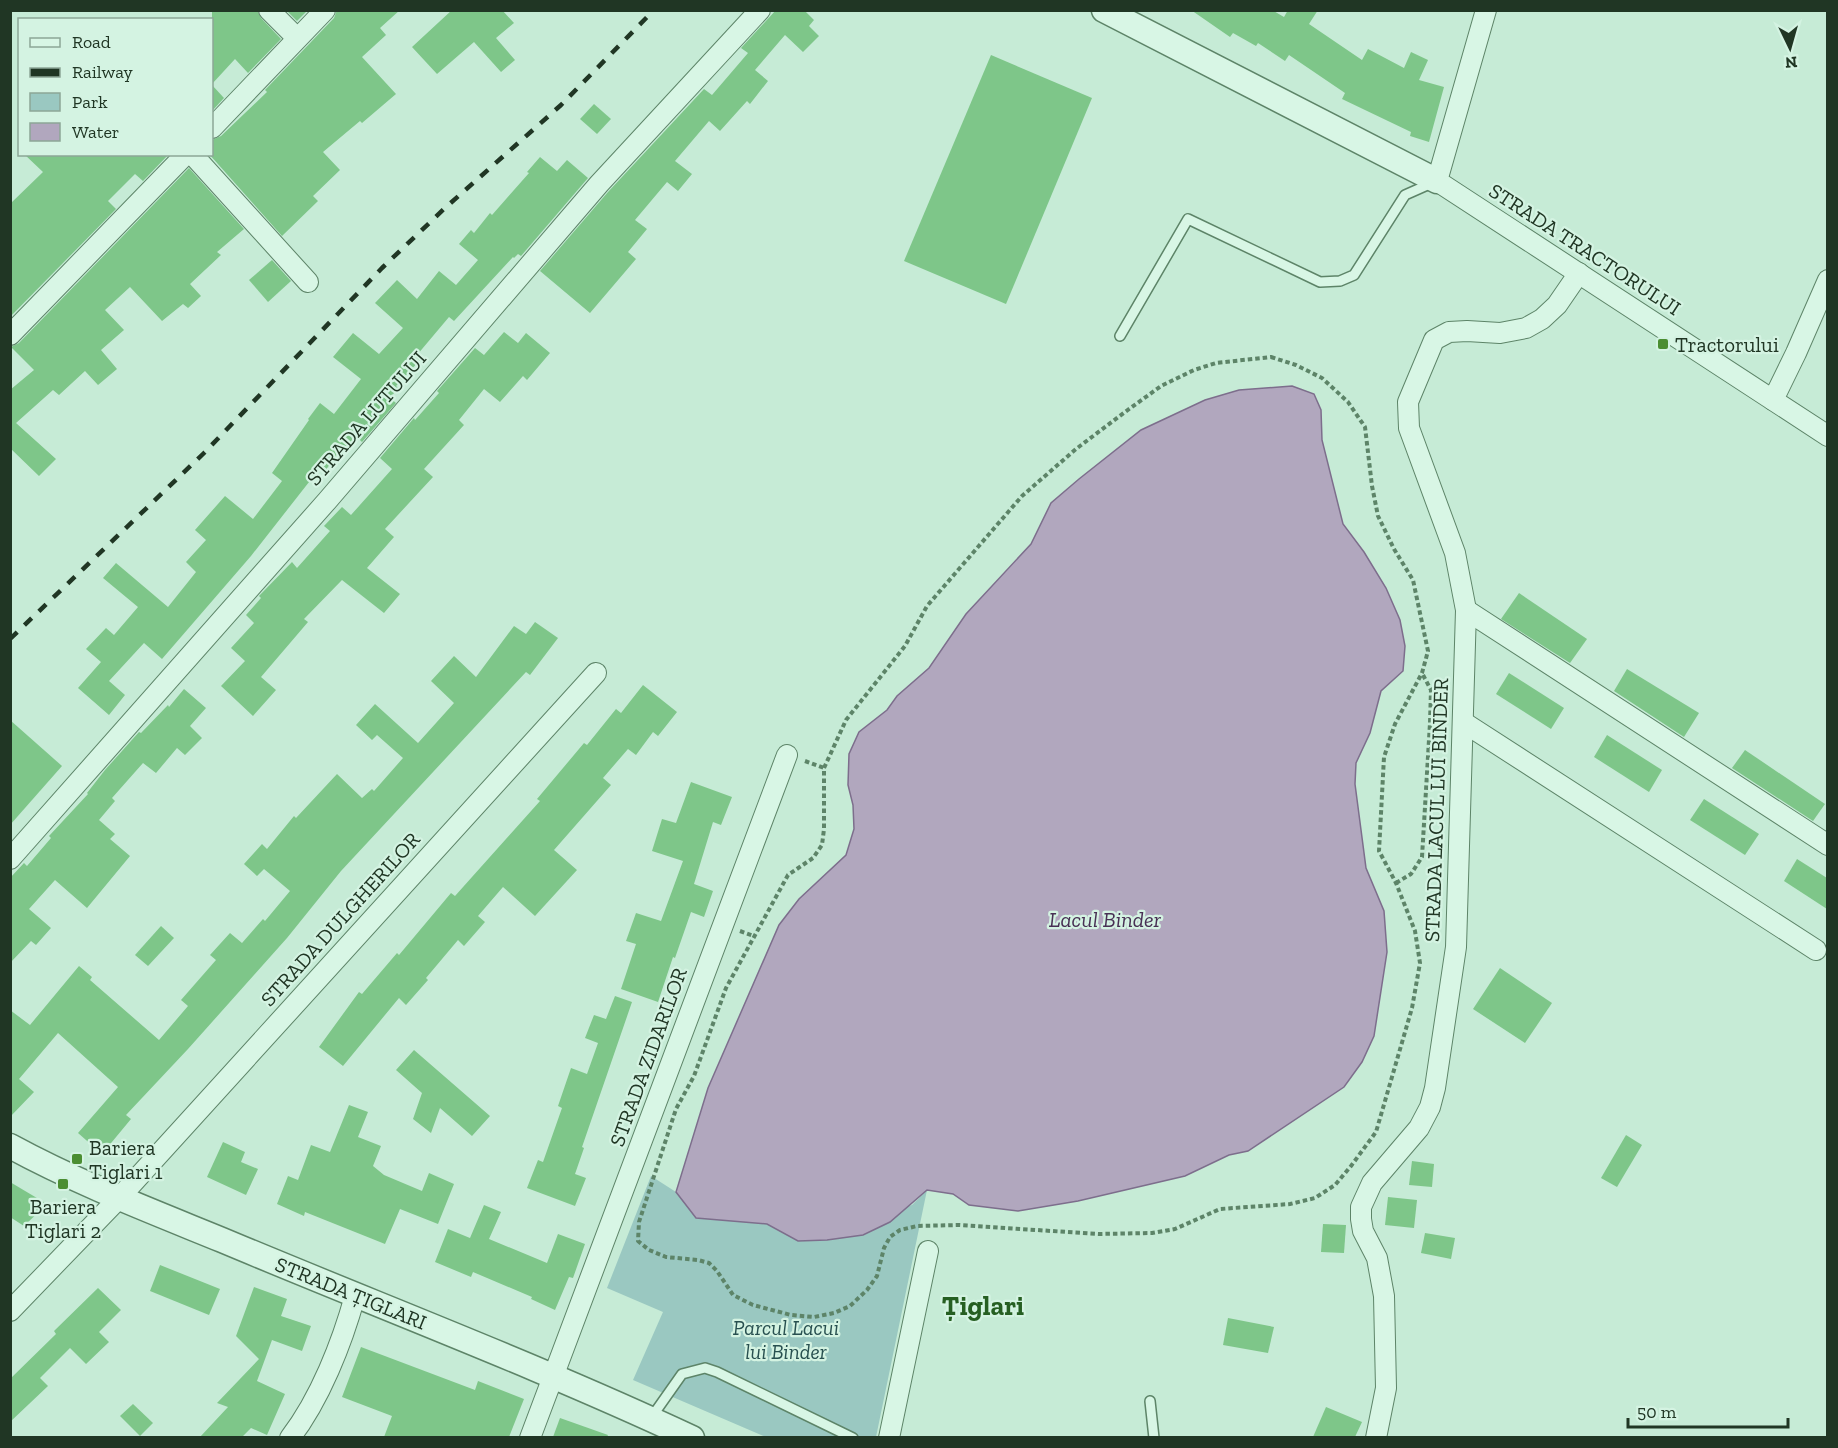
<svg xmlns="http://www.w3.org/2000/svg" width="1838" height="1448" font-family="'Zilla Slab',serif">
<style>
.green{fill:#9ac8c1}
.water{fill:#b1a7be;stroke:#7d6e8c;stroke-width:1.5}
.building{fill:#7ec689}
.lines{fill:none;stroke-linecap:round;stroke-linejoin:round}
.service-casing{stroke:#5d8468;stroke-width:12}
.minor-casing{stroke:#5d8468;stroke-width:22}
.tertiary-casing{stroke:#5d8468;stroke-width:27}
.path{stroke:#5d8468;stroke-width:4;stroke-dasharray:4.5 3;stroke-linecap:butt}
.service{stroke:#d8f6e5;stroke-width:9}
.minor{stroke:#d8f6e5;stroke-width:20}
.tertiary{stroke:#d8f6e5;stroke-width:24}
.rail{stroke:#203624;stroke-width:4.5;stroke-dasharray:10 10;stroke-linecap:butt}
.poi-dot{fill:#4b8e32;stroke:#d4f3e2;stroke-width:2}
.labels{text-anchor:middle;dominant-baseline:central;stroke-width:4.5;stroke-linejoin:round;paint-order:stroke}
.street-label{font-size:21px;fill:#203624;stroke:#d4f3e2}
.poi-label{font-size:21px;fill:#203624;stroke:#d4f3e2;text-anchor:start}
.park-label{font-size:21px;font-style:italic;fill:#285050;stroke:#d4f3e2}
.water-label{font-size:22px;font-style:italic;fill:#483054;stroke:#d4f3e2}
.district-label{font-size:27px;font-weight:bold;fill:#265f22;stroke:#d4f3e2}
</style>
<rect width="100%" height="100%" fill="#c6ebd6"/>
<polygon class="green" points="651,1176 676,1192 696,1218 767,1224 798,1241 912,1205 927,1190 876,1437 766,1437 633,1380 663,1312 607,1288"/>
<polygon class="water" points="1292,386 1314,394 1321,410 1322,440 1343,524 1364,552 1386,588 1400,620 1405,646 1403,671 1381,691 1370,733 1356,763 1355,784 1366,868 1384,911 1387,952 1374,1036 1362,1062 1344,1087 1248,1151 1229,1155 1185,1176 1078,1201 1018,1211 969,1205 953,1194 927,1190 890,1222 863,1235 827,1240 798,1241 767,1224 696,1218 676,1192 708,1088 779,925 799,899 846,855 854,829 853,805 848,785 849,754 859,732 887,710 897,696 929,668 966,614 1031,544 1051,503 1079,479 1141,430 1205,400 1239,390"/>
<g class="building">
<polygon points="212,10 257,10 261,18 281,39 248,73 235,59 212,84"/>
<polygon points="286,10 308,10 297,21"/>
<polygon points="337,10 400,10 380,28 386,35 362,57 396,94 362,123 360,121 323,152 340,170 313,196 318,201 282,236 209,154 212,154 212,140 221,136 267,92 265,90 334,18"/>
<polygon points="452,10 502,10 514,23 496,38 515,60 501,72 474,42 437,74 412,47"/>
<polygon points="776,10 804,10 814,20 809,26 819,36 803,52 785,35 755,70 768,81 750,104 747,101 720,131 709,121 675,161 692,174 678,191 667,182 635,220 647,229 628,252 636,259 590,313 540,271 608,192 704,89 712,95 748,53 741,48"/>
<polygon points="1191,10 1272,10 1284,17 1288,10 1318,10 1309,24 1362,60 1368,49 1404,68 1411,52 1428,60 1419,80 1444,87 1429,142 1410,136 1411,132 1342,99 1345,93 1289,55 1285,61 1258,43 1256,46 1233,33 1230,37"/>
<polygon points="991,55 1092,98 1006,304 904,261"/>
<polygon points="212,85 224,98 212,111"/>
<polygon points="594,104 611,119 597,134 580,119"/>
<polygon points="24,154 169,154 143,181 135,174 108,201 116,209 10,317 10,204 43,172"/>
<polygon points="540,157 557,171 567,160 588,178 521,256 518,254 514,258 513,257 454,321 449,317 417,355 421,359 396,386 398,388 390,398 396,403 362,442 356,436 347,449 343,446 325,471 320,468 251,556 162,659 144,643 109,681 125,695 109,715 78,688 101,662 86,649 106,628 114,635 138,607 103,578 116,563 168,607 196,572 186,562 206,540 195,530 225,496 253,519 282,481 272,473 309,420 308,419 320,403 334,414 361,379 333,357 353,333 379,354 403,328 375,303 397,280 417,299 439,271 456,285 478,260 459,244 471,230 474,233 490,213 492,215 529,173 527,172"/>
<polygon points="189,168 244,229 217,252 221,255 190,284 201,296 188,308 183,304 162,321 130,287 105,310 124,330 101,350 117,369 98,385 85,371 59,395 53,390 16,423 56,459 39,476 10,448 10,390 34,370 11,347 19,343"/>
<polygon points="272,260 291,281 268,302 249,280"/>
<polygon points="504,332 518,343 526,333 550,353 527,380 523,376 500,402 484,389 459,420 464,425 424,469 433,477 385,529 394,537 367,568 400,594 384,613 342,580 304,619 308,622 261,677 276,690 253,716 221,686 245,661 231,648 254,623 246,615 261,598 259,596 292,562 297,568 330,531 324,526 342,507 351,515 392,469 380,458 414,418 415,420 439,393 437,391 475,348 484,355"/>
<polygon points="1519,593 1587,639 1570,663 1501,619"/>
<polygon points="535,622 558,638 530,675 526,672 341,871 287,938 188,1049 126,1115 131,1119 102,1154 78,1133 118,1087 58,1033 19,1079 34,1092 10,1117 10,1010 30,1025 79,966 92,977 90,980 159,1040 188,1006 181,1000 216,960 210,955 230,933 242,943 263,919 265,921 290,891 264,869 257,876 244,864 262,844 267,849 294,816 296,818 337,774 362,798 372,789 374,791 403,758 377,735 372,740 356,725 375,704 418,743 454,703 431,681 454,656 476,677 514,626 526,634"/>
<polygon points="1627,669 1699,713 1684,737 1614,691"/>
<polygon points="1509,673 1564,708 1551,729 1496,694"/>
<polygon points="643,685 677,712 658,736 653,732 636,755 628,749 603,778 611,785 554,850 577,870 535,916 503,887 478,916 485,922 464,946 458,940 426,978 428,980 406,1005 399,998 343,1066 319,1047 359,992 362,994 397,953 399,955 451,893 455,896 540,801 537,799 584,743 587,745 616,709 621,713"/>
<polygon points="184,689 206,708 190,726 202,738 185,755 177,748 156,773 143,763 112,798 115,801 99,820 115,834 110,839 130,856 87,908 55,880 29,909 51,928 36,945 31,941 10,963 10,878 24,863 27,866 51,838 49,836 88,794 87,793 105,770 139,732 141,733 168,705 169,707"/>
<polygon points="10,720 62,766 10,825"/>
<polygon points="1607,735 1662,770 1649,792 1594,757"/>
<polygon points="1745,750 1825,804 1813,821 1732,768"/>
<polygon points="691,782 732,797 721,825 713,822 694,884 713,891 704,917 691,912 675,958 673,957 658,1002 621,989 636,944 626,941 636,913 661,921 683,861 652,851 662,819 676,823"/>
<polygon points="1704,799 1759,834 1745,855 1690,820"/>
<polygon points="1797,859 1827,878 1827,909 1784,881"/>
<polygon points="161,926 174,938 148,966 135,955"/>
<polygon points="1500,968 1552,1003 1525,1043 1473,1009"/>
<polygon points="615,996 632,1002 582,1147 584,1148 575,1174 586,1178 575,1206 527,1188 538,1160 543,1162 562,1108 558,1106 571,1068 587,1074 598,1043 585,1038 594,1015 606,1019"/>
<polygon points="414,1050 490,1116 472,1136 440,1108 431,1133 413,1119 422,1093 396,1070"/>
<polygon points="349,1105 368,1112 358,1137 381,1146 373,1166 384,1175 422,1191 429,1173 454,1184 438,1224 400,1209 385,1244 305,1212 304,1216 277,1204 288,1176 298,1180 311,1145 330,1152"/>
<polygon points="1626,1135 1642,1145 1617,1187 1601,1178"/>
<polygon points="223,1142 245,1152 241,1162 258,1169 246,1195 207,1177"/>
<polygon points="1412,1161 1434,1164 1432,1187 1409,1185"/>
<polygon points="10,1182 47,1204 24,1226 10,1217"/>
<polygon points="1388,1197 1417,1200 1414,1228 1385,1225"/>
<polygon points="484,1205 501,1212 489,1239 547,1263 558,1234 585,1244 573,1278 569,1277 555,1310 531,1299 532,1297 473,1272 471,1277 435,1262 448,1229 470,1238"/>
<polygon points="1323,1224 1346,1225 1344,1253 1321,1252"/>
<polygon points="1425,1233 1455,1238 1451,1259 1421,1253"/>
<polygon points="160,1265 220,1289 209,1315 150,1291"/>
<polygon points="254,1287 287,1299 281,1316 311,1326 302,1351 272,1340 257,1381 285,1394 267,1435 251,1428 242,1437 200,1437 228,1407 217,1403 259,1359 236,1336"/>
<polygon points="98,1288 121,1310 99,1332 109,1342 86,1364 70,1348 40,1378 48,1386 10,1422 10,1379 56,1334 54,1331"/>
<polygon points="1228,1318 1274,1327 1268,1353 1223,1345"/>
<polygon points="361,1347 475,1390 478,1381 524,1399 509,1437 384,1437 392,1416 342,1397"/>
<polygon points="133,1404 153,1423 140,1436 120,1416"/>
<polygon points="1326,1407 1362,1422 1355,1437 1313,1437"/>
<polygon points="560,1418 608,1435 607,1437 553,1437"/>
</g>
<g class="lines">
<g class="service-casing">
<g id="service">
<polyline points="1120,336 1188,219 1320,282 1340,281 1354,275 1405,195 1432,183"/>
<polyline points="1150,1401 1154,1438"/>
<polyline points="651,1418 682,1374 705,1368 717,1372 853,1438"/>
</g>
</g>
<g class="minor-casing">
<g id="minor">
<polyline points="269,10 297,38"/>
<polyline points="1486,10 1437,181 1828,436"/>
<polyline points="212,128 325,10"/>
<polyline points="192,154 308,282"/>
<polyline points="10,335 186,154"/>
<polyline points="1773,400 1796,353 1828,280"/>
<polyline points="1466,610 1828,845"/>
<polyline points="1463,722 1816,950"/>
<polyline points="10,859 327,501 599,184 760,10"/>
<polyline points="10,1311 120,1197 596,673"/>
<path d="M290 1438C320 1399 342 1343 355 1296"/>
<polyline points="530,1438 787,755"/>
<polyline points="889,1438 928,1251"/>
<polyline points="1376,1438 1386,1388 1384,1296 1377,1258 1363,1231 1361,1219 1361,1207 1372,1183 1419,1128 1430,1107 1435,1088 1456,947 1466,610 1455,553 1409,428 1408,402 1434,340 1449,332 1467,331 1500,333 1526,328 1542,319 1557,305 1579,273"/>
</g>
</g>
<g class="tertiary-casing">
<g id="tertiary">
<polyline points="1104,10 1437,181"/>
<path d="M10 1146C78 1183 151 1211 222 1240 379 1306 538 1366 692 1438"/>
</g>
</g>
<g class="path">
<polygon points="1271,357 1296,365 1322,378 1348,402 1365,427 1372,486 1378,516 1394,549 1413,580 1428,651 1422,673 1395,724 1384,757 1379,851 1396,883 1415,931 1420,963 1412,1008 1376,1132 1351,1166 1335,1185 1315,1198 1290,1204 1220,1209 1175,1229 1152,1233 1098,1234 959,1225 917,1226 900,1230 890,1237 884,1248 877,1276 867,1290 850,1306 834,1313 814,1317 791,1315 753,1305 733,1295 717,1271 709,1263 698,1260 666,1257 649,1250 638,1241 639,1222 676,1109 694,1076 726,988 788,875 813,858 822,845 824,829 824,768 846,720 905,646 927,606 1022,496 1076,449 1125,412 1161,386 1194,370 1216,363"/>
<polyline points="1429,749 1444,749"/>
<polyline points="805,761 824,768"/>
<polyline points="1396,883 1411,874 1422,857 1430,723 1431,690 1422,673"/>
<polyline points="740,931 754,936"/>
</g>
<use href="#service" class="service"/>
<use href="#minor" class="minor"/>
<use href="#tertiary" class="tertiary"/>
<polyline class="rail" points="10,639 204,453 382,268 445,208 561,105 654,10"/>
</g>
<g class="poi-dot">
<rect x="1657" y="338" width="12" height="12" rx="3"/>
<rect x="71" y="1153" width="12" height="12" rx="3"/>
<rect x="57" y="1178" width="12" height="12" rx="3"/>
</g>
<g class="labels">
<g class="street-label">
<text transform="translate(1585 249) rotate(33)">STRADA TRACTORULUI</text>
<text transform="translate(366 418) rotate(-49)">STRADA LUTULUI</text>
<text transform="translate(1436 810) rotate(-88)">STRADA LACUL LUI BINDER</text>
<text transform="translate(340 919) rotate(-48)">STRADA DULGHERILOR</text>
<text transform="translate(648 1057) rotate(-70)">STRADA ZIDARILOR</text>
<text transform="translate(351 1293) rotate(22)">STRADA ȚIGLARI</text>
</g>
<g class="poi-label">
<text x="1675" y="344">Tractorului</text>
<text x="89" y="1147">Bariera<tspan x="89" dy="24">Tiglari 1</tspan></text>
<text x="63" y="1206" text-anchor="middle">Bariera<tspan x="63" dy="24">Tiglari 2</tspan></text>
</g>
<g class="park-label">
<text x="786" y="1327">Parcul Lacui<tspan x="786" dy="24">lui Binder</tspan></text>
</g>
<g class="water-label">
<text x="1105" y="919">Lacul Binder</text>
</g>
<g class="district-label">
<text x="983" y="1306">Țiglari</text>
</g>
</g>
<rect width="1838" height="1448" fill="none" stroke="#203624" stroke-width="24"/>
<rect x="18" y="18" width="195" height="138" fill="#d4f3e2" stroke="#8ca796" stroke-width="1.5"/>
<rect x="30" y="38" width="30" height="9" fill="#d8f6e5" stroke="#8ca796" stroke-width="1.5"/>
<text x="72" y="48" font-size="18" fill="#203624">Road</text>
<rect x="30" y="68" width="30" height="9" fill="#203624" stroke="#8ca796" stroke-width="1.5"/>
<text x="72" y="78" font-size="18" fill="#203624">Railway</text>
<rect x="30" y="93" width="30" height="18" fill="#9ac8c1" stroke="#8ca796" stroke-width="1.5"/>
<text x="72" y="108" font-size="18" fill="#203624">Park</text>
<rect x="30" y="123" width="30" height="18" fill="#b1a7be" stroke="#8ca796" stroke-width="1.5"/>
<text x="72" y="138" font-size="18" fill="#203624">Water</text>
<g transform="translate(1790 48) rotate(175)" stroke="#d4f3e2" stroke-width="4.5" paint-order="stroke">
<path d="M0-4.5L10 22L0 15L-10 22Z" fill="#203624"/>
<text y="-9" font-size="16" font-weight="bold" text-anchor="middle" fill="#203624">N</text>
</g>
<path d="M1628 1418v9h160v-9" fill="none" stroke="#203624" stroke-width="3"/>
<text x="1637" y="1418" font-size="18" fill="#203624" stroke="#d4f3e2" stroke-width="4.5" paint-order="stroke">50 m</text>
</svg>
